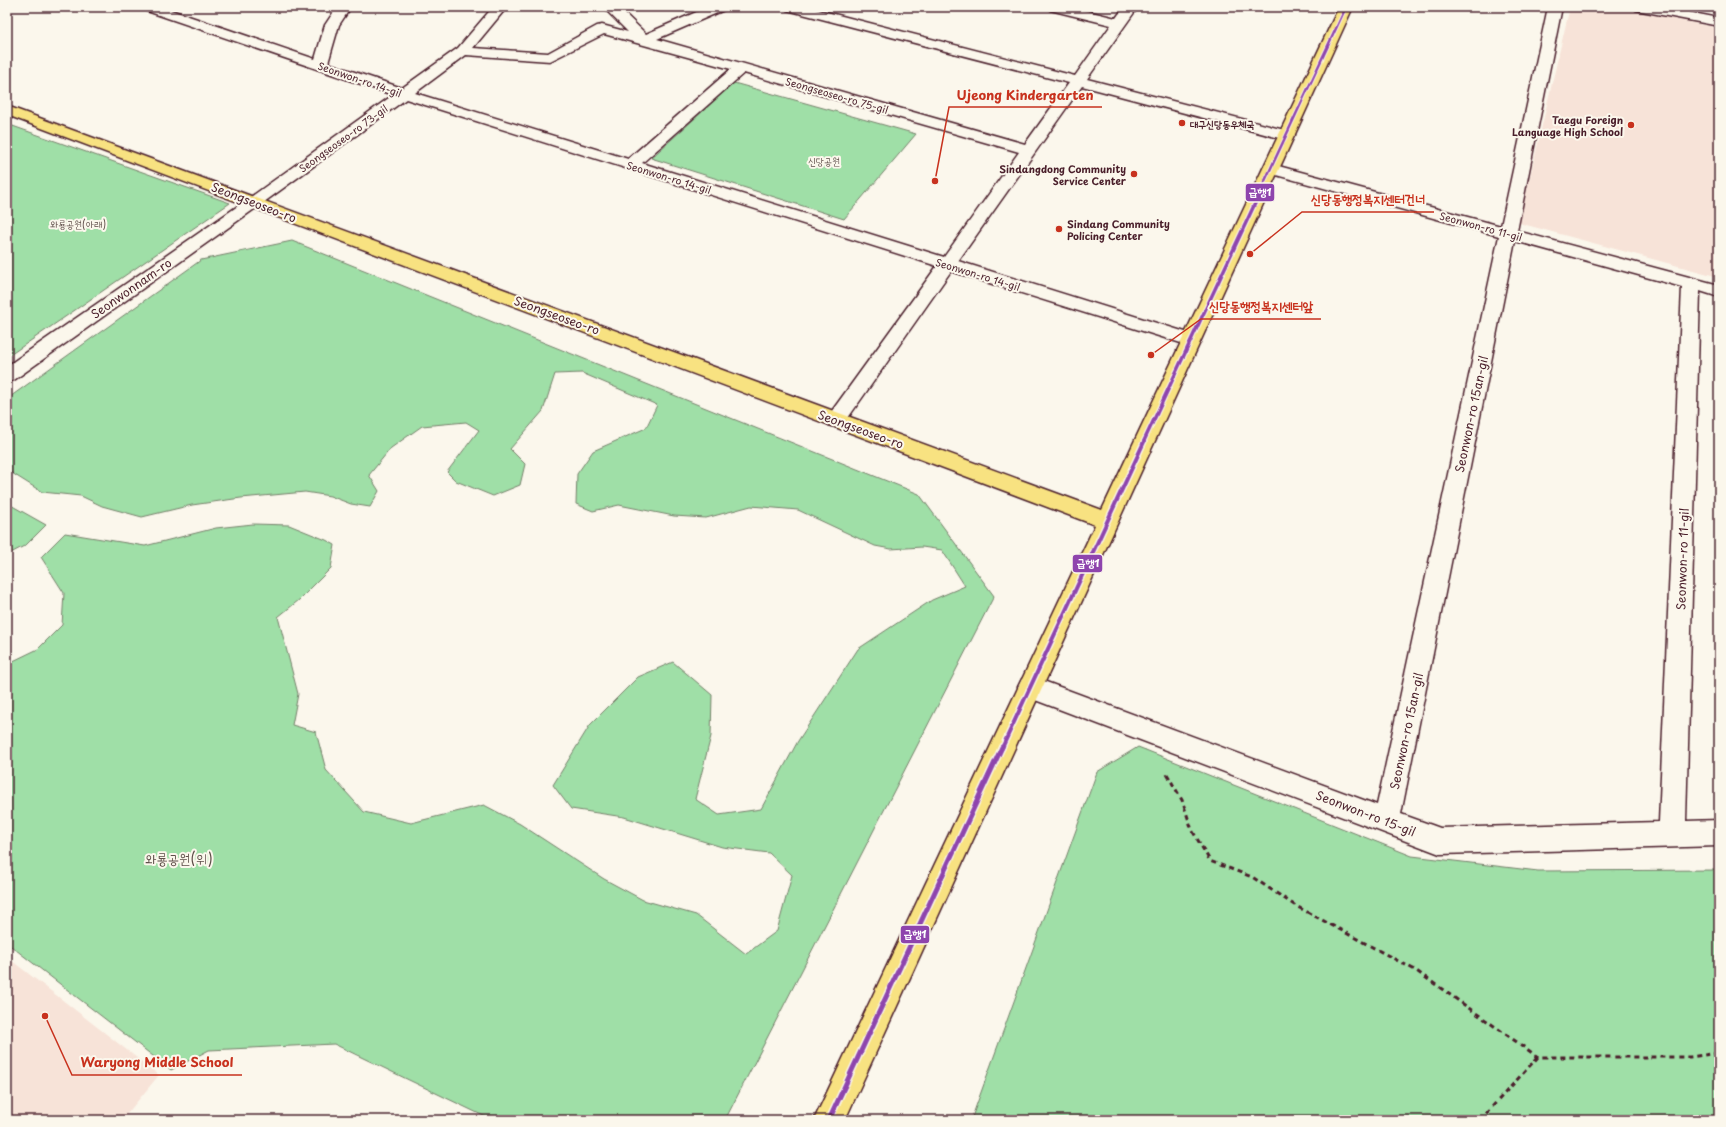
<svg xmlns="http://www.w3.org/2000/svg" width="1726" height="1127" font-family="'Playpen Sans','Poor Story',sans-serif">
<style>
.built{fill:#f7e3d8}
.green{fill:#9fdfa7;stroke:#747f69}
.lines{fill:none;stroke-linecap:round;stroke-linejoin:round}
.minor-casing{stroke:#4a1f2b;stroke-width:3}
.major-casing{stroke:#4a1f2b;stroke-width:3}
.path{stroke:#4a1f2b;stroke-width:3;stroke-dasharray:5 4;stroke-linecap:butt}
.minor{fill:#fbf7ec;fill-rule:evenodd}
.major{fill:#f8e281;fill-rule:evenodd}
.bus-1-far3-casing{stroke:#fbf7ec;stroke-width:4.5}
.bus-1-far2-casing{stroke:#fbf7ec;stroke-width:6}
.bus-1-far1-casing{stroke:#fbf7ec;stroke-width:7}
.bus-1-casing{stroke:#fbf7ec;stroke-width:8}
.bus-1-far3{stroke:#8e44ad;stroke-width:2.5}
.bus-1-far2{stroke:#8e44ad;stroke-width:3.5}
.bus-1-far1{stroke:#8e44ad;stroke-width:4}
.bus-1{stroke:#8e44ad;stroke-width:5}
.poi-dot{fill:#c8321e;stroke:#fbf7ec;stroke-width:1.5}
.labels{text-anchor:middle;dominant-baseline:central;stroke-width:4;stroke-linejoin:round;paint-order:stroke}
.far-street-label{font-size:10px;fill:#4a1f2b;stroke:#fbf7ec}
.far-poi-label{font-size:10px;font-weight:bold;fill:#4a1f2b;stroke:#fbf7ec;text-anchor:end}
.far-park-label{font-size:10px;fill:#5f4f4a;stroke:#fbf7ec}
.street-label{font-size:12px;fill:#4a1f2b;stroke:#fbf7ec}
.near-park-label{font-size:14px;fill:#5f4f4a;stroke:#fbf7ec}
.leader{fill:none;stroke:#c8321e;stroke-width:1.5}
.callout-dot{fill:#c8321e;stroke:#fbf7ec;stroke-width:1.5}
.callout-label{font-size:13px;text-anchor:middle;font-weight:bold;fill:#c8321e;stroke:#fbf7ec;stroke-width:4;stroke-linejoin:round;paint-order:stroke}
.line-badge{stroke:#fbf7ec;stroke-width:1.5}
.badge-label{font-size:11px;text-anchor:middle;font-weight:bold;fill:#fff}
</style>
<rect width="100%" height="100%" fill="#fbf7ec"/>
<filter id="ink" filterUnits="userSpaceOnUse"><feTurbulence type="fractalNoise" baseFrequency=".025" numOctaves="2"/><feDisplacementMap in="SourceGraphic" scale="8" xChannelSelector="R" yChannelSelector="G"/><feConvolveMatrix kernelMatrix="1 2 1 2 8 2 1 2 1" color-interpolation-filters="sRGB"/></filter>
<g filter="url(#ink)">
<g class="built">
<polygon points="1570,7 1616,7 1719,28 1719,277 1519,223"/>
<polygon points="7,957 159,1075 122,1120 7,1120"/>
</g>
<g class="green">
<polygon points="734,83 916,134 844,219 651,158"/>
<polygon points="7,124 230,203 7,357"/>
<polygon points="292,241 919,494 994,596 725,1120 492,1120 334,1044 209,1050 171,1070 7,943 7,664 38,649 62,625 64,593 41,557 65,533 145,546 216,528 253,524 289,525 326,540 335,545 331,568 299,600 278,617 298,694 292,725 316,732 326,770 364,812 411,823 484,805 520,824 604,879 643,900 696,915 746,954 777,931 792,875 769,853 722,847 624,817 571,809 553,785 590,725 638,677 673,662 712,695 711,736 695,799 719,815 761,809 798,741 858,649 932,600 965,586 942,550 922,547 891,549 875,546 798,510 751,506 706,518 674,516 619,505 593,511 576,504 577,474 593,451 646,428 657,405 582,373 555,374 543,411 510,449 525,464 520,485 493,496 456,481 447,472 479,430 466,422 422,426 391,448 369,475 379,491 370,507 351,504 330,496 305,492 241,498 192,505 142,517 102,506 81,496 42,492 7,470 7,399 201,260"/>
<polygon points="7,503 46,525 26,545 7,555"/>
<polygon points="1138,747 1412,856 1538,871 1719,870 1719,1120 971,1120 1097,772"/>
</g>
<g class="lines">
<g class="minor-casing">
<g id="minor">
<path d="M142 7H162L315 59 325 25 337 7H351L339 25 328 63 402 88 458 48 493 7H507L473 48 548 53 597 26 602 25 628 32 603 7H618L646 34 708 7H726L724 10 657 39 1025 144 1069 83 787 10 785 7H807L1075 76 1111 25 1050 10 1048 7H1071L1116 18 1124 7H1138L1087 79 1292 132 1295 135 1292 138 1287 140 1082 86 958 261 1198 336 1200 340 1198 344 1191 346 1184 344 951 271 843 425 836 427 829 425 826 420 829 415 937 266 406 99 260 205 14 380 7 382V366L248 199 393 95 144 10ZM604 34 731 69 628 159 415 93 466 55 550 61ZM744 73 1019 152 944 257 642 163Z"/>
<path d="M1548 7H1562L1517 231 1719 285V297L1700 291 1686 821 1719 820V846L1440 854 1022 695 1018 687 1022 679 1030 676 1377 805 1499 236 1265 172 1263 169 1265 166 1271 164 1501 226ZM1515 241 1682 287 1659 822 1440 828 1401 814Z"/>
<polygon points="1634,7 1662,7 1719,18 1719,26 1641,11 1636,10"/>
</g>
</g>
<g class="major-casing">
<polygon id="major" points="1339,7 1353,7 845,1120 814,1120 1095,525 7,115 7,106 1102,510"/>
</g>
<g class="path">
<polyline points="1167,774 1182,800 1192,830 1210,861 1252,877 1296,906 1415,970 1538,1057"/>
<polyline points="1480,1120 1538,1057 1690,1057 1719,1053"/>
</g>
<use href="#minor" class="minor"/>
<use href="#major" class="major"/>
<g class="bus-1-far3-casing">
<polyline id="bus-1-far3" points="1257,198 1346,7"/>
</g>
<g class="bus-1-far2-casing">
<polyline id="bus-1-far2" points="1143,443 1258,197"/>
</g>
<g class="bus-1-far1-casing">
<polyline id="bus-1-far1" points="1002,748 1144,442"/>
</g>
<g class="bus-1-casing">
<polyline id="bus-1" points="829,1120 1002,747"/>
</g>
<use href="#bus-1-far3" class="bus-1-far3"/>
<use href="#bus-1-far2" class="bus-1-far2"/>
<use href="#bus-1-far1" class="bus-1-far1"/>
<use href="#bus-1" class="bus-1"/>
</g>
</g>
<g class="poi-dot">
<circle cx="1182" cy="123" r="4"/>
<circle cx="1631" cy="125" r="4"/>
<circle cx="1134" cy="174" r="4"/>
<circle cx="1059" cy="229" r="4"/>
</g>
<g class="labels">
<g class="far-street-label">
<text transform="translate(360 79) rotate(19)">Seonwon-ro 14-gil</text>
<text transform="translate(837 95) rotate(16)">Seongseoseo-ro 75-gil</text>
<text transform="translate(343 138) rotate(-36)">Seongseoseo-ro 73-gil</text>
<text transform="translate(669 177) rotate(17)">Seonwon-ro 14-gil</text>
<text transform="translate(1481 226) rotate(15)">Seonwon-ro 11-gil</text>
<text transform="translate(978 274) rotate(17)">Seonwon-ro 14-gil</text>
</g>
<g class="far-poi-label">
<text x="1623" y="119">Taegu Foreign<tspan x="1623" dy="12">Language High School</tspan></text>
<text x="1190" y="123" text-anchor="start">대구신당동우체국</text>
<text x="1126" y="168">Sindangdong Community<tspan x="1126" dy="12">Service Center</tspan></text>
<text x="1067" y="223" text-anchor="start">Sindang Community<tspan x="1067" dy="12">Policing Center</tspan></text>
</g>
<g class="far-park-label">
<text x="824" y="160">신당공원</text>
<text x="78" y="223">와룡공원(아래)</text>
</g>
<g class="street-label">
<text transform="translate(254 202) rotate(21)">Seongseoseo-ro</text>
<text transform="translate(131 288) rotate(-35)">Seonwonnam-ro</text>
<text transform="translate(557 315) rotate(20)">Seongseoseo-ro</text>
<text transform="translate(1471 414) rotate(-78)">Seonwon-ro 15an-gil</text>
<text transform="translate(861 429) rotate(20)">Seongseoseo-ro</text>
<text transform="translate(1682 559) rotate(-88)">Seonwon-ro 11-gil</text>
<text transform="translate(1406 731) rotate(-78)">Seonwon-ro 15an-gil</text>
<text transform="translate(1366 813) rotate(21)">Seonwon-ro 15-gil</text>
</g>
<g class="near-park-label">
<text x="179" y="858">와룡공원(위)</text>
</g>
</g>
<path class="leader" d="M935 181L949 107H1102M1250 254L1302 212H1434M1151 355L1201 319H1321M45 1016L72 1075H242"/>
<g class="callout-dot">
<circle cx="935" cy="181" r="4"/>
<circle cx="1250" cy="254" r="4"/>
<circle cx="1151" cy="355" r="4"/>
<circle cx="45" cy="1016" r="4"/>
</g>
<g class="callout-label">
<text x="1025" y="100">Ujeong Kindergarten</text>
<text x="1368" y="204">신당동행정복지센터건너</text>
<text x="1261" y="311">신당동행정복지센터앞</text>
<text x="157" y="1067">Waryong Middle School</text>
</g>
<g class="line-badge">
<rect x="1245" y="183" width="30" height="19" rx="4" fill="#8e44ad"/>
<rect x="1072" y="554" width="31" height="19" rx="4" fill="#8e44ad"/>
<rect x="900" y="925" width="30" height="19" rx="4" fill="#8e44ad"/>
</g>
<g class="badge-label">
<text x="1260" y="196">급행1</text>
<text x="1088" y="567">급행1</text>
<text x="915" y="938">급행1</text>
</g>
<rect width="1726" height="1127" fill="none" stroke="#fbf7ec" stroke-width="24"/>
<rect x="12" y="12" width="1702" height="1103" fill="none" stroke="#4a1f2b" stroke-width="1.5" filter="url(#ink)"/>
</svg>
